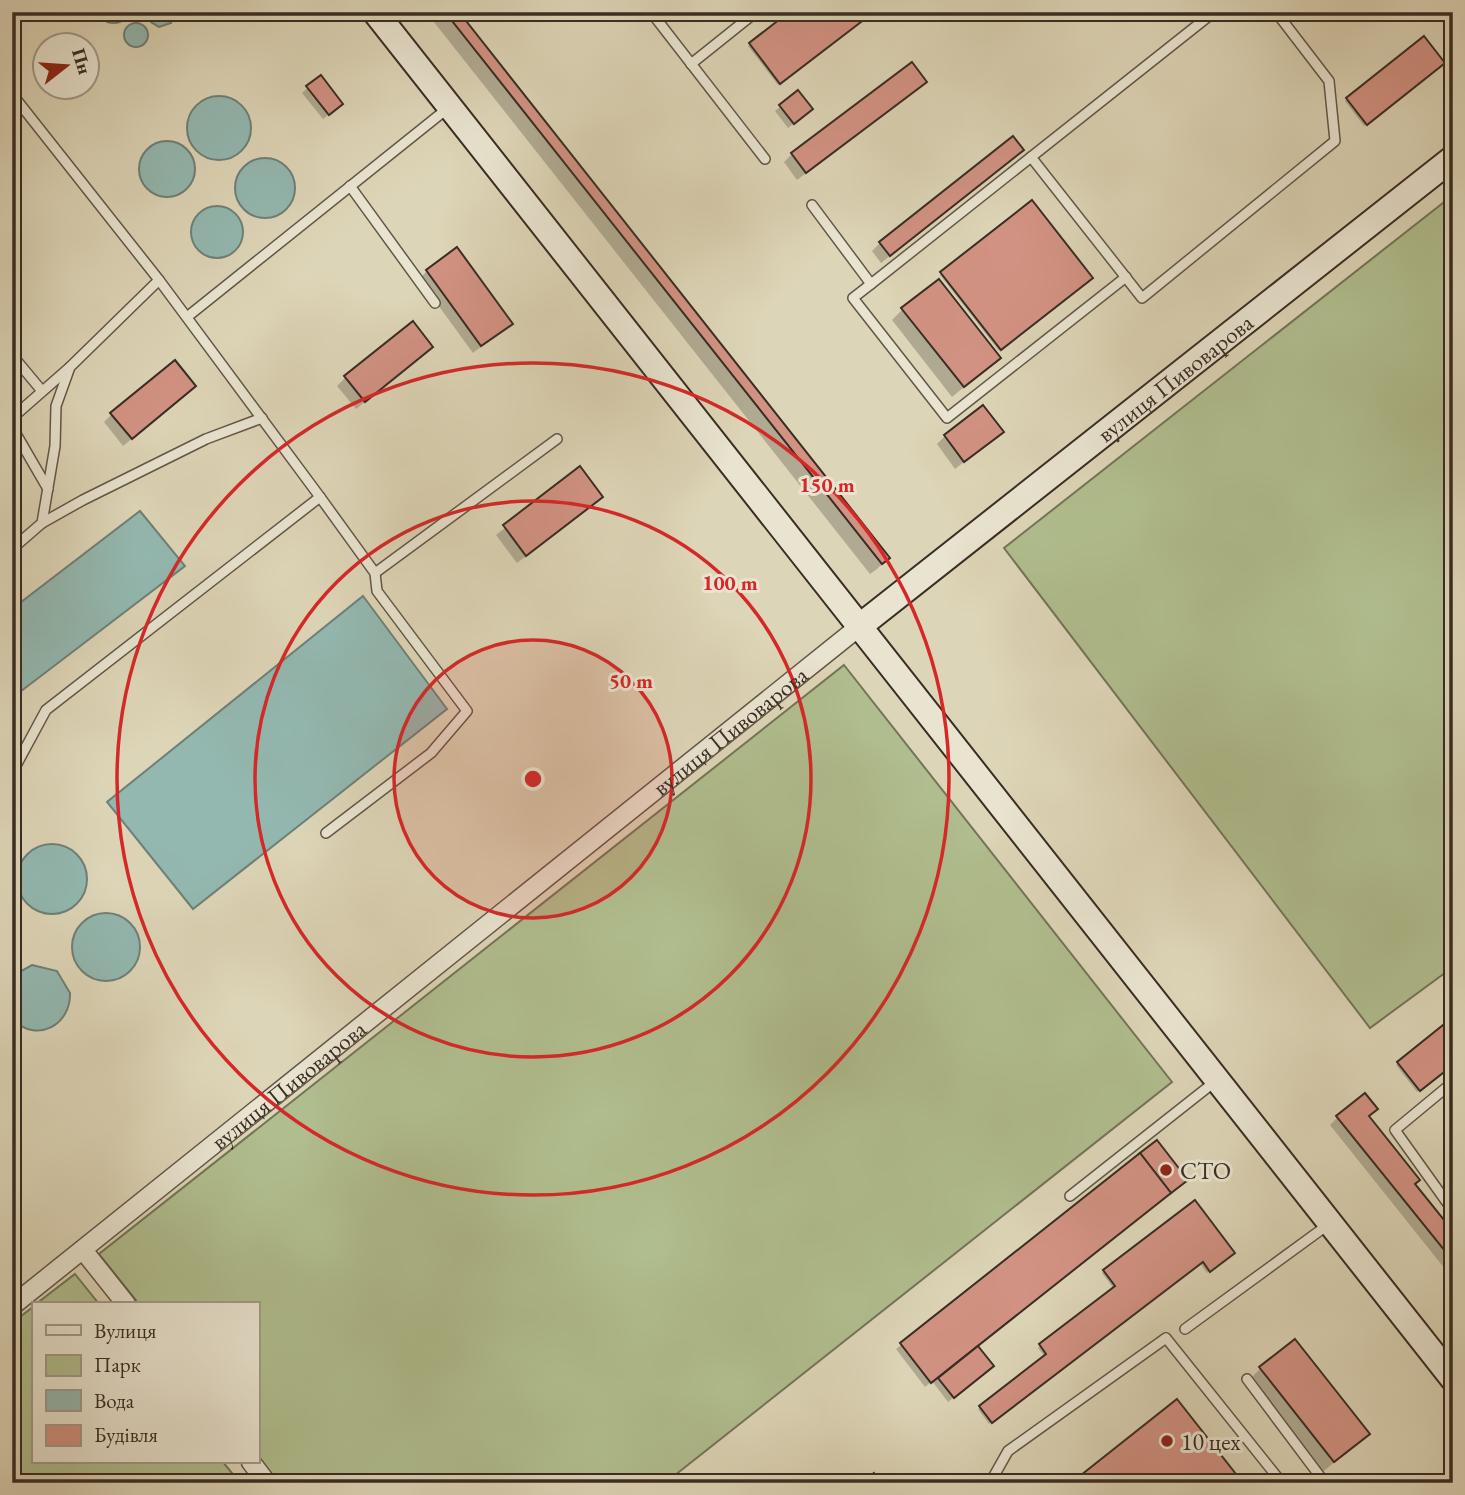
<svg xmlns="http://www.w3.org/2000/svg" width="1465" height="1495" font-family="'EB Garamond',serif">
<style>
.green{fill:#b0bd8e;stroke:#747459;stroke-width:2}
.water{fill:#93b8b0;stroke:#6f8078;stroke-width:2}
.shadow{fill:#0003}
.building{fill:#d29283;stroke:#392c24;stroke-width:2}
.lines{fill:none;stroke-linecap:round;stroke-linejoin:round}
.lane-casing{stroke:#625649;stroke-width:12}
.street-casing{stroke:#625649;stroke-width:21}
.secondary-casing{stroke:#392c24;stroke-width:28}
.lane{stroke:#e9e4d0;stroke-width:9}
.street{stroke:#e9e4d0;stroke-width:18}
.secondary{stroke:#e9e4d0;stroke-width:24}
.ring{fill:none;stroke:#d62828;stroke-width:3.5}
.poi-dot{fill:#8f2418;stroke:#e9e4d0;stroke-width:2.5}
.labels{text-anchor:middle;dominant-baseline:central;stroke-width:6;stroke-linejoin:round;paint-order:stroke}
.street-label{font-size:24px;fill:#392c24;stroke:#e9e4d0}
.poi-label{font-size:24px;fill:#392c24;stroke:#e9e4d0;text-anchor:start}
.centre{fill:#d62828;stroke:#e9e4d0;stroke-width:3.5}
.ring-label{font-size:21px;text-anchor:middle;font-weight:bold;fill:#d62828;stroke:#e9e4d0;stroke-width:6;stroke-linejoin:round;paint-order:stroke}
</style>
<rect width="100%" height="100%" fill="#ddd5b7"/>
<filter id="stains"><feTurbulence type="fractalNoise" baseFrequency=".00286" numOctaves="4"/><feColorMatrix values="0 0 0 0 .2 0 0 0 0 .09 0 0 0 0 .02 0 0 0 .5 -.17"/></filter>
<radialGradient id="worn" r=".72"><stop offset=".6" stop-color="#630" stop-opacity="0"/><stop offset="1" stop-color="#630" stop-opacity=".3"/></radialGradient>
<g class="green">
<polygon points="1453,195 1453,967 1370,1028 1004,548"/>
<polygon points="844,665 1172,1082 665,1483 279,1483 257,1455 257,1304 139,1304 99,1254"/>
<polygon points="75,1274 99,1304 36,1304"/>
<polygon points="33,1307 33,1462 223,1462 240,1483 12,1483 12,1323"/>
</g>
<g class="water">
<path d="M100 12H128C125 22 117 25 107 22Z"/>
<polygon points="148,12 174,12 171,23 159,27 151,22"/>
<circle cx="136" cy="35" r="12"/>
<circle cx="219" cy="128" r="32"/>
<circle cx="167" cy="169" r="28"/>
<circle cx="265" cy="188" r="30"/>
<circle cx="217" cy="232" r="26"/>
<polygon points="140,511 185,566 16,695 12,691 12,609"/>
<polygon points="363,596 447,709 193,909 107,802"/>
<circle cx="52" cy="879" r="35"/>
<polygon points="12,912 19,932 12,953"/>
<circle cx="106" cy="947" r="34"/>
<path d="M32 965 57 971 70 993C71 1025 37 1044 12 1019V976Z"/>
</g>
<g class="shadow">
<polygon points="426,12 457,12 888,558 877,569 870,574"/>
<polygon points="792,12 873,12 778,85 748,46"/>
<polygon points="1424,38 1443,63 1364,126 1345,101"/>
<polygon points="320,77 336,109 323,119 302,93"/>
<polygon points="916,90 797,180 784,162 792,154"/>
<polygon points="798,92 806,114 788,128 775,111"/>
<polygon points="1022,150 881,263 872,251 880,243"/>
<polygon points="1032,202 1091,278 999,351 940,275"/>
<polygon points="427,271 510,324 473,353 419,279"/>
<polygon points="903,309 999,358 952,397 892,320"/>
<polygon points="423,355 356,409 337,386 345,378"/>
<polygon points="186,394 123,446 104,422 112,414"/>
<polygon points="1002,432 955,469 937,444 945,436"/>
<polygon points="580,469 593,505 517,563 496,535"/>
<polygon points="1453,1019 1453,1063 1417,1092 1396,1065"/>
<polygon points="1338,1117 1368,1117 1413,1184 1453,1234 1453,1263 1445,1269 1330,1125"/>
<polygon points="1157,1142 976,1347 992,1366 948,1402 932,1381 925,1387 896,1349"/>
<polygon points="1233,1253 1207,1273 1200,1263 989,1424 978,1409 1045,1357 1038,1348 1040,1346 1114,1289 1102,1273 1104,1271"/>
<polygon points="1261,1368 1367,1434 1317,1477 1244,1385"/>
</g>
<g class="building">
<polygon points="445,12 459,12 890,558 882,564"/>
<polygon points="789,12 874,12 780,84 749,43"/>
<polygon points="1424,36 1445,63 1367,125 1346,98"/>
<polygon points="912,62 927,82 806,173 791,153"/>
<polygon points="321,75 343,104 329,115 306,86"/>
<polygon points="798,90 813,109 794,124 779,105"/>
<polygon points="1013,136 1024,150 890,256 879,242"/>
<polygon points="1032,200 1093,278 1001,350 940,272"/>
<polygon points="457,247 513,324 481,346 426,270"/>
<polygon points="939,279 1001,358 964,387 901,308"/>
<polygon points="413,321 433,347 365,402 344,376"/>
<polygon points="175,360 196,386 132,439 110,413"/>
<polygon points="983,405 1004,432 964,462 944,435"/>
<polygon points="580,466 603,497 526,556 503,525"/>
<polygon points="1453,1017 1453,1065 1420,1091 1397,1062"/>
<polygon points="1365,1093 1378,1109 1369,1116 1420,1180 1415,1184 1453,1231 1453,1261 1336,1116"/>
<polygon points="1157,1140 1188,1180 1171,1193 1140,1153"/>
<polygon points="1140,1153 1171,1193 931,1383 900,1343"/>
<polygon points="1195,1200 1235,1253 1210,1272 1203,1262 992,1423 979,1406 1046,1354 1039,1344 1115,1286 1103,1270"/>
<polygon points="1295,1339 1370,1434 1334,1462 1259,1367"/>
<polygon points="978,1346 994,1366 954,1398 938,1378"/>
<polygon points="1177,1399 1243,1483 1071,1483"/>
<polygon points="874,1473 881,1483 861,1483"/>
</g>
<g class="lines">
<g class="lane-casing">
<g id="lane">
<polyline points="651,12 765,159"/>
<polyline points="691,64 756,12"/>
<polyline points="12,94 159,280 320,497"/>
<polyline points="1031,157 1142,298 1335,141 1329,81 1276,12"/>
<polyline points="350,186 435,303"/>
<polyline points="812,205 871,284 1214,12"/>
<polyline points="871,284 853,298 947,418 1126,277"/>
<polyline points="187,317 448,108"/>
<polyline points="12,355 42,391"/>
<polyline points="12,418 69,368"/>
<polyline points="12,427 48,489"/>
<polyline points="42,523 83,500 206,439 262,418"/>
<polyline points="12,549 42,523 55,446 56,406 70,367 159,280"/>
<polyline points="12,773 46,710 320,497 375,573 557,439"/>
<polyline points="326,833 431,753 467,711 377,591 375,573"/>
<polyline points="1453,1082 1395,1130 1453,1211"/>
<polyline points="1070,1196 1217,1080"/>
<polyline points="1185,1329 1329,1224"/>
<polyline points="1439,1359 1453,1349"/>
<polyline points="1247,1379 1325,1483"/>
<polyline points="990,1483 1008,1451 1166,1338 1282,1483"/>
</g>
</g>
<g class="street-casing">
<g id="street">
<polyline points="83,1250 126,1304"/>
<path id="s1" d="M12 1306 860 626"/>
<polyline points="251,1462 267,1483"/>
</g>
</g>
<g class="secondary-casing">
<g id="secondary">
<polyline points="375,12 1453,1379"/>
<path id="s2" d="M860 626 1453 158"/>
</g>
</g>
<use href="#lane" class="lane"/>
<use href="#street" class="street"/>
<use href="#secondary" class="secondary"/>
</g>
<circle cx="533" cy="779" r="139" fill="#d62828" fill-opacity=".12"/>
<g class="ring">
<circle cx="533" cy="779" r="139"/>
<circle cx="533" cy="779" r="278"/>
<circle cx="533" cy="779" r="416"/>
</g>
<g class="poi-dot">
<circle cx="1166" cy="1170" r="7"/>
<circle cx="1167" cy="1441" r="7"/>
</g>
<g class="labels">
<g class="street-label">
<text stroke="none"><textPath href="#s2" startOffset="401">вулиця Пивоварова</textPath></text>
<text stroke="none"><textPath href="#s1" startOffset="920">вулиця Пивоварова</textPath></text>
<text stroke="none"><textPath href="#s1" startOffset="354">вулиця Пивоварова</textPath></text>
</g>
<g class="poi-label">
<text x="1180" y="1170">СТО</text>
<text x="1181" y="1441">10 цех</text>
</g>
</g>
<circle cx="533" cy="779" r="10" class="centre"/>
<g class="ring-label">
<text x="827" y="492">150 m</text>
<text x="730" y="590">100 m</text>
<text x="631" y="688">50 m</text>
</g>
<rect width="1465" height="1495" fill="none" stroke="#ddd5b7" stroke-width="42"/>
<rect x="14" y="14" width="1437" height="1467" fill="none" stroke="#392c24" stroke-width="3.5"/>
<rect x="21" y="21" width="1423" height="1453" fill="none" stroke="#392c24" stroke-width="2"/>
<rect x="32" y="1302" width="228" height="161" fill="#e9e4d0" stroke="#a39a8b" stroke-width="2"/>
<rect x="46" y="1325" width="35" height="10" fill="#e9e4d0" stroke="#a39a8b" stroke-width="2"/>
<text x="94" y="1338" font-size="21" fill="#392c24">Вулиця</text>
<rect x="46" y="1355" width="35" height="21" fill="#b0bd8e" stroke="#a39a8b" stroke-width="2"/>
<text x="94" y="1372" font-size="21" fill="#392c24">Парк</text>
<rect x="46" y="1390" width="35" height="21" fill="#93b8b0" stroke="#a39a8b" stroke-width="2"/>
<text x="94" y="1408" font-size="21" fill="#392c24">Вода</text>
<rect x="46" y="1425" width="35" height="21" fill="#d29283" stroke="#a39a8b" stroke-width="2"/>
<text x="94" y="1442" font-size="21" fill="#392c24">Будівля</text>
<g transform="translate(66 66) rotate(73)"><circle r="33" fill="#e9e4d0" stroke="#a39a8b" stroke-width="2"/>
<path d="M0-5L12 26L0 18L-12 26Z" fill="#8f2418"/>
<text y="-10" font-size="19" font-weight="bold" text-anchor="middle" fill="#392c24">Пн</text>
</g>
<rect width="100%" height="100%" filter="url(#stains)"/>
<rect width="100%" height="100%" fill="url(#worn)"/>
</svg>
